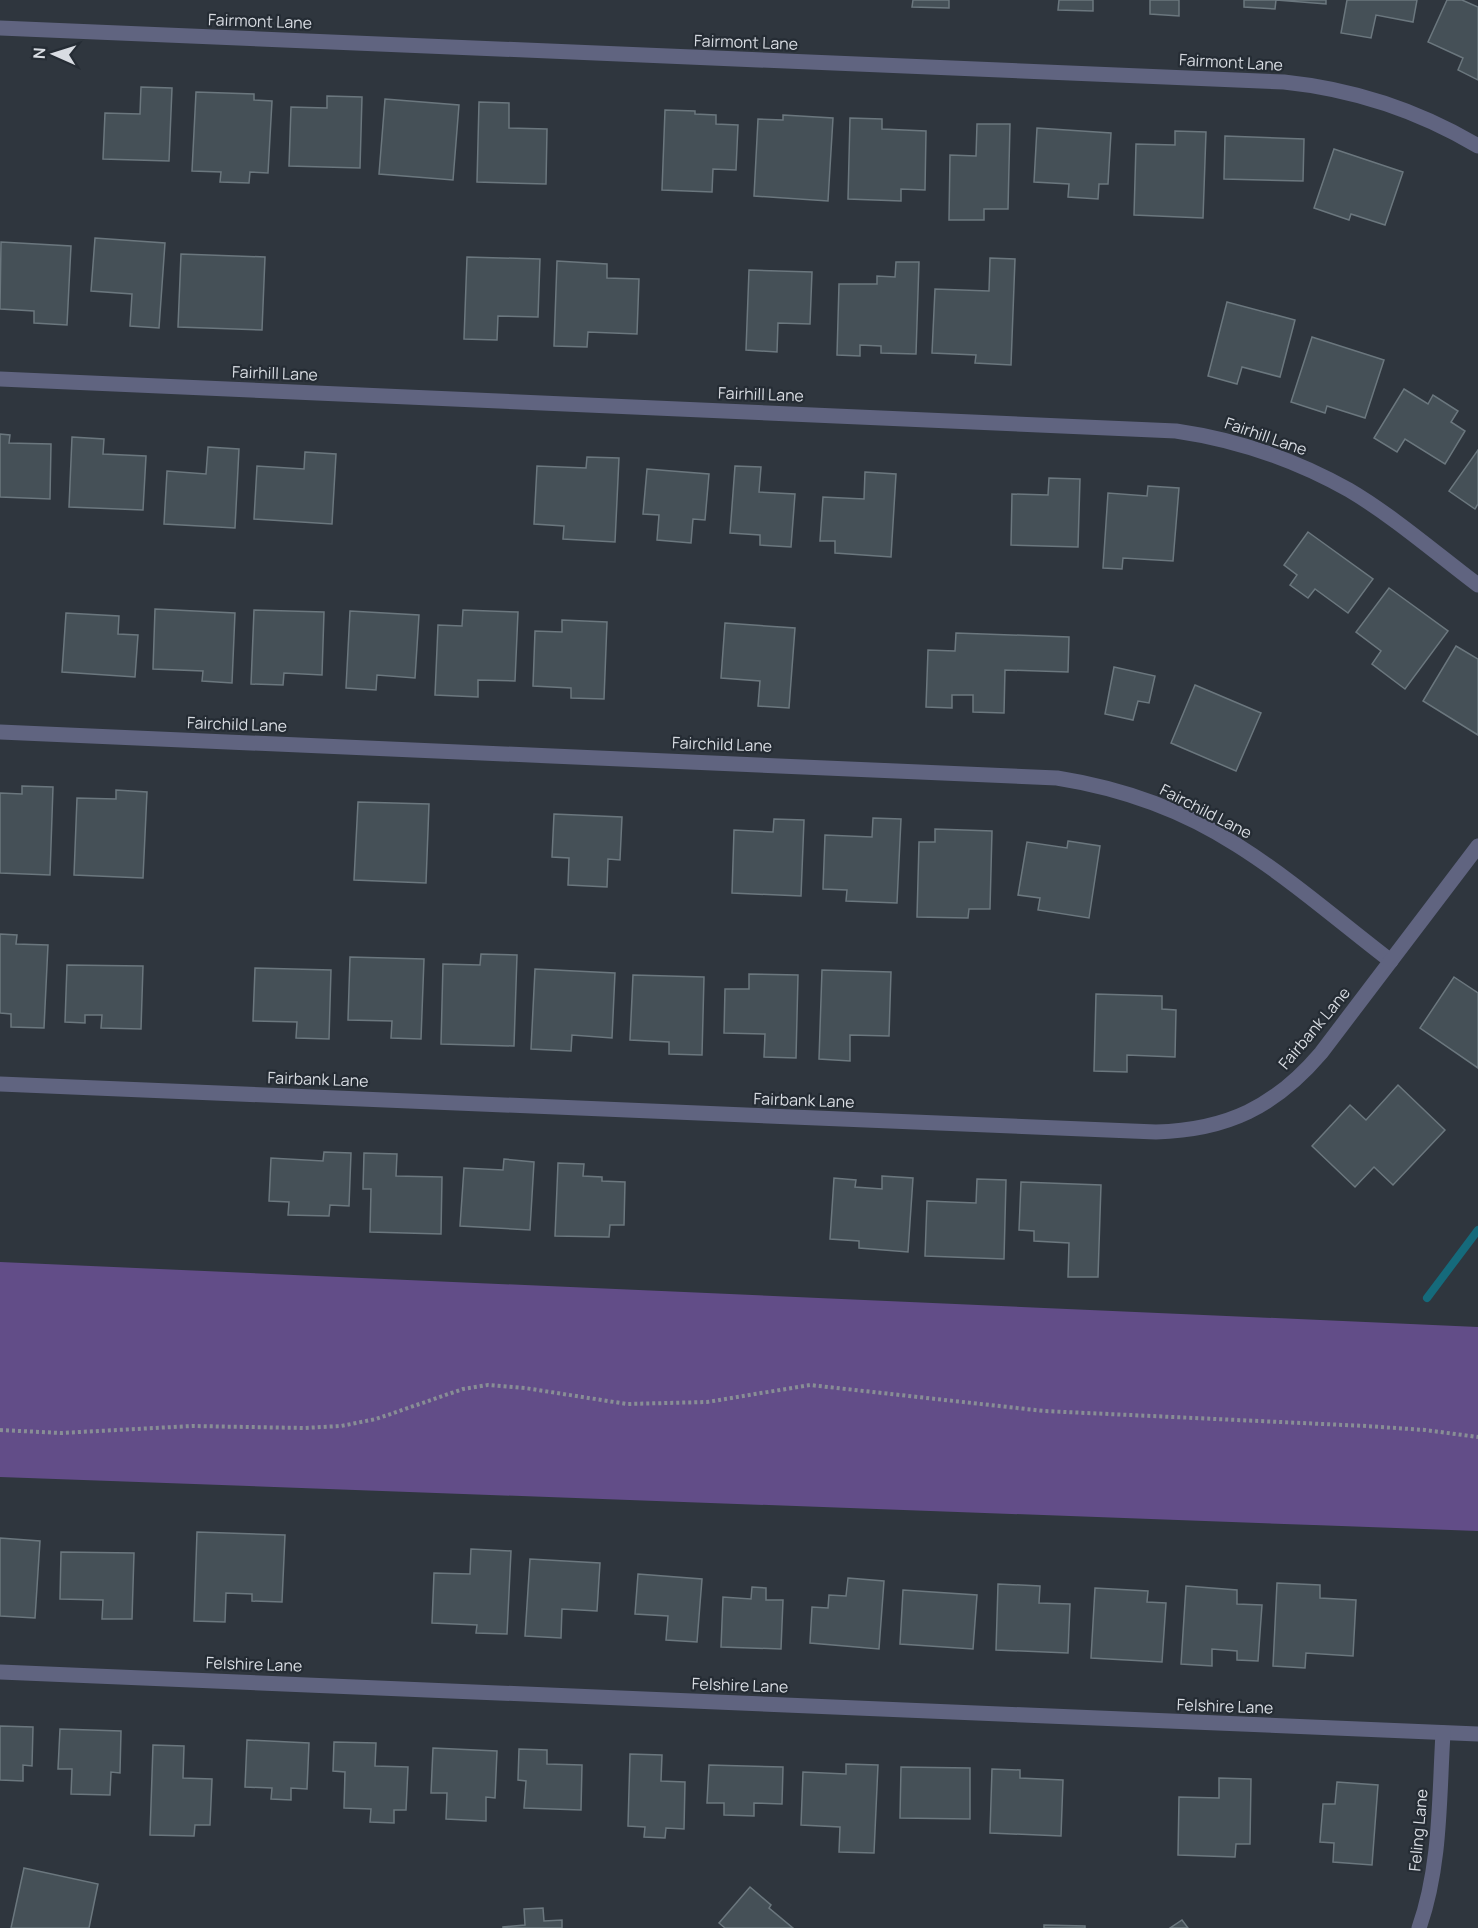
<svg xmlns="http://www.w3.org/2000/svg" width="1478" height="1928" font-family="Manrope,sans-serif">
<style>
.green{fill:#624d88}
.lines{fill:none;stroke-linecap:round;stroke-linejoin:round}
.stream{stroke:#156a7b;stroke-width:8}
.building{fill:#455057;stroke:#6b777e;stroke-width:1.5}
.path{stroke:#888e95;stroke-width:4;stroke-dasharray:3 3;stroke-linecap:butt}
.minor{stroke:#606480;stroke-width:15}
.labels{text-anchor:middle;dominant-baseline:central;stroke-width:4.5;stroke-linejoin:round;paint-order:stroke}
.street-label{font-size:16px;fill:#d8dce2;stroke:#252c34}
</style>
<rect width="100%" height="100%" fill="#2f363e"/>
<polygon class="green" points="0,1262 1478,1327 1478,1531 0,1477"/>
<g class="lines">
<polyline class="stream" points="1427,1298 1478,1230"/>
</g>
<g class="building">
<polygon points="913,0 949,0 949,8 912,7"/>
<polygon points="1059,0 1093,0 1093,11 1058,10"/>
<polygon points="1150,0 1179,0 1179,16 1150,14"/>
<polygon points="1244,0 1326,0 1326,4 1276,0 1275,9 1244,7"/>
<polygon points="1347,0 1417,0 1413,22 1376,15 1371,38 1341,33"/>
<polygon points="1447,0 1462,0 1478,7 1478,80 1458,70 1463,58 1428,42"/>
<polygon points="141,87 172,88 169,161 103,159 105,113 140,114"/>
<polygon points="196,92 254,94 254,100 272,101 268,173 250,172 249,183 220,182 221,172 192,171"/>
<polygon points="327,96 362,97 360,168 289,166 291,107 327,108"/>
<polygon points="385,99 459,105 453,180 379,174"/>
<polygon points="479,102 509,103 509,128 547,129 546,184 477,182"/>
<polygon points="665,110 695,111 695,114 716,115 716,124 738,125 736,170 713,169 712,192 662,190"/>
<polygon points="783,115 833,118 828,201 754,196 758,119 783,120"/>
<polygon points="850,118 882,119 882,129 926,131 925,190 901,189 901,201 848,199"/>
<polygon points="977,124 1010,124 1008,209 984,209 984,220 949,220 950,155 976,156"/>
<polygon points="1037,128 1111,133 1108,184 1099,184 1098,199 1068,197 1069,184 1034,182"/>
<polygon points="1175,131 1206,132 1203,218 1134,215 1136,144 1175,145"/>
<polygon points="1225,136 1304,139 1303,181 1224,179"/>
<polygon points="1334,149 1403,172 1385,225 1351,214 1349,220 1314,208"/>
<polygon points="95,238 165,243 159,328 130,326 132,294 91,291"/>
<polygon points="1,242 71,246 67,325 34,323 34,311 0,309"/>
<polygon points="181,254 265,257 262,330 178,327"/>
<polygon points="467,257 540,259 538,317 498,316 497,340 464,339"/>
<polygon points="990,258 1015,259 1011,365 975,363 976,355 932,353 935,289 989,291"/>
<polygon points="557,261 607,264 607,278 639,279 637,334 588,332 587,347 554,346"/>
<polygon points="896,262 919,262 916,354 881,353 881,346 860,345 860,356 837,355 839,284 877,284 877,276 895,277"/>
<polygon points="749,270 812,272 810,324 778,323 777,352 746,350"/>
<polygon points="1227,302 1295,320 1280,377 1242,367 1237,384 1208,376"/>
<polygon points="1312,337 1384,360 1365,418 1327,406 1325,413 1291,402"/>
<polygon points="1404,389 1428,404 1433,395 1458,411 1451,422 1465,431 1445,464 1405,439 1397,452 1374,438"/>
<polygon points="0,434 10,435 9,443 51,444 50,499 0,497"/>
<polygon points="72,437 104,439 103,454 146,456 143,510 69,507"/>
<polygon points="208,447 239,449 235,528 164,524 167,471 206,474"/>
<polygon points="1478,450 1478,504 1475,509 1449,491"/>
<polygon points="305,452 336,454 332,524 254,519 257,466 304,469"/>
<polygon points="587,457 619,458 615,542 563,539 564,526 534,524 537,466 586,468"/>
<polygon points="735,466 761,467 759,492 795,494 791,547 760,545 760,535 730,533"/>
<polygon points="647,469 709,474 705,520 693,519 691,543 657,540 659,515 643,514"/>
<polygon points="865,472 896,474 891,557 835,553 835,541 820,541 823,497 864,499"/>
<polygon points="1049,478 1080,479 1078,547 1011,545 1012,494 1048,495"/>
<polygon points="1148,486 1179,488 1173,561 1123,558 1122,569 1103,568 1108,493 1147,496"/>
<polygon points="1308,532 1373,579 1348,613 1315,589 1308,598 1290,585 1297,575 1284,565"/>
<polygon points="1389,588 1448,631 1405,689 1372,664 1381,651 1356,632"/>
<polygon points="155,609 235,613 232,683 202,681 203,671 153,669"/>
<polygon points="254,610 324,612 322,675 284,673 283,685 251,684"/>
<polygon points="463,610 518,612 515,681 478,680 478,697 435,695 438,625 462,626"/>
<polygon points="350,611 419,615 415,678 377,675 376,690 346,688"/>
<polygon points="66,613 119,616 118,634 138,635 135,677 62,672"/>
<polygon points="562,620 607,622 604,699 571,698 571,688 533,686 535,631 562,632"/>
<polygon points="725,623 795,628 789,708 758,706 760,681 721,678"/>
<polygon points="956,633 1069,637 1068,672 1005,670 1004,713 973,712 973,695 952,695 952,708 926,707 928,650 955,651"/>
<polygon points="1456,646 1478,659 1478,735 1423,701"/>
<polygon points="1114,667 1155,676 1149,703 1138,701 1133,720 1105,714"/>
<polygon points="1195,685 1261,713 1236,771 1171,743"/>
<polygon points="22,786 53,787 50,875 0,873 0,793 22,794"/>
<polygon points="116,790 147,792 143,878 74,875 77,798 116,799"/>
<polygon points="358,802 429,804 426,883 354,880"/>
<polygon points="554,814 622,817 620,860 608,859 607,887 568,885 569,858 552,857"/>
<polygon points="873,818 901,819 897,903 846,901 847,890 823,889 825,835 872,837"/>
<polygon points="774,819 804,820 801,896 732,893 734,830 773,832"/>
<polygon points="935,829 992,831 990,909 969,909 968,918 917,917 919,842 935,842"/>
<polygon points="1068,841 1100,846 1089,918 1038,910 1040,898 1018,895 1027,842 1067,848"/>
<polygon points="0,934 17,935 16,944 48,945 44,1028 11,1027 11,1014 0,1013"/>
<polygon points="481,954 517,955 514,1046 441,1044 443,964 480,965"/>
<polygon points="350,957 424,959 421,1039 391,1038 392,1021 348,1020"/>
<polygon points="67,965 143,966 141,1029 101,1028 102,1015 85,1015 85,1023 65,1022"/>
<polygon points="255,968 331,970 329,1039 296,1038 297,1022 253,1021"/>
<polygon points="535,969 615,973 612,1038 572,1035 571,1051 531,1049"/>
<polygon points="822,970 891,972 889,1036 850,1035 850,1061 819,1059"/>
<polygon points="749,974 798,975 796,1058 764,1057 765,1034 724,1033 725,989 749,989"/>
<polygon points="633,975 704,977 702,1055 669,1054 669,1042 630,1040"/>
<polygon points="1454,977 1478,993 1478,1068 1420,1028"/>
<polygon points="1096,994 1162,996 1162,1009 1176,1010 1175,1057 1127,1055 1127,1072 1094,1071"/>
<polygon points="1398,1085 1445,1130 1393,1185 1374,1167 1355,1187 1312,1146 1350,1105 1366,1120"/>
<polygon points="324,1152 351,1153 349,1206 330,1205 329,1216 288,1215 289,1202 269,1201 271,1158 323,1161"/>
<polygon points="364,1153 397,1154 396,1176 442,1177 441,1234 370,1232 371,1189 363,1189"/>
<polygon points="504,1159 534,1162 530,1230 460,1226 464,1168 503,1170"/>
<polygon points="558,1163 584,1164 583,1176 602,1177 602,1181 625,1182 624,1225 610,1225 609,1237 555,1236"/>
<polygon points="882,1176 913,1178 908,1252 859,1248 859,1241 830,1239 834,1178 856,1180 855,1187 882,1189"/>
<polygon points="977,1179 1006,1180 1004,1259 925,1256 927,1201 976,1203"/>
<polygon points="1021,1182 1101,1185 1098,1277 1068,1277 1069,1243 1034,1241 1034,1231 1019,1230"/>
<polygon points="197,1532 285,1535 282,1602 252,1601 252,1594 226,1593 225,1622 194,1621"/>
<polygon points="0,1538 40,1541 35,1618 0,1616"/>
<polygon points="471,1549 511,1551 507,1634 476,1633 477,1625 432,1623 434,1573 470,1574"/>
<polygon points="61,1552 134,1553 132,1619 102,1619 103,1600 60,1599"/>
<polygon points="530,1559 600,1563 597,1611 562,1609 561,1638 525,1636"/>
<polygon points="638,1574 702,1579 697,1642 666,1640 668,1616 635,1614"/>
<polygon points="848,1578 884,1581 879,1649 810,1643 812,1607 828,1608 829,1595 846,1596"/>
<polygon points="1277,1583 1320,1585 1320,1598 1356,1600 1353,1656 1306,1653 1305,1668 1273,1666"/>
<polygon points="998,1584 1040,1586 1039,1603 1070,1604 1068,1653 996,1650"/>
<polygon points="1186,1586 1237,1590 1237,1604 1262,1605 1258,1661 1237,1660 1237,1651 1212,1649 1212,1666 1181,1664"/>
<polygon points="752,1587 766,1588 766,1600 783,1600 781,1649 721,1647 723,1597 751,1599"/>
<polygon points="1095,1588 1148,1591 1147,1602 1166,1603 1162,1662 1091,1658"/>
<polygon points="903,1590 977,1595 973,1649 900,1644"/>
<polygon points="0,1726 33,1727 32,1766 23,1765 23,1781 0,1780"/>
<polygon points="60,1729 121,1731 120,1773 111,1772 110,1795 71,1794 72,1769 58,1769"/>
<polygon points="247,1740 309,1743 307,1789 291,1788 291,1800 271,1799 272,1788 245,1787"/>
<polygon points="334,1742 376,1743 375,1766 408,1767 406,1810 394,1810 394,1823 370,1822 371,1809 344,1808 345,1772 333,1771"/>
<polygon points="153,1745 184,1746 183,1778 212,1779 210,1825 195,1825 194,1836 150,1835"/>
<polygon points="433,1748 497,1751 495,1798 486,1797 486,1821 446,1819 447,1793 431,1793"/>
<polygon points="519,1749 547,1750 547,1764 582,1765 581,1810 524,1808 526,1781 518,1780"/>
<polygon points="630,1754 662,1755 661,1781 685,1782 684,1829 666,1828 665,1838 644,1837 645,1827 628,1826"/>
<polygon points="846,1764 878,1765 874,1853 839,1852 840,1827 801,1825 803,1772 846,1774"/>
<polygon points="709,1765 783,1767 782,1804 754,1803 754,1816 724,1815 724,1803 707,1803"/>
<polygon points="901,1767 970,1768 970,1819 900,1818"/>
<polygon points="992,1769 1020,1770 1020,1778 1063,1780 1061,1836 990,1833"/>
<polygon points="1219,1778 1251,1779 1250,1844 1236,1844 1235,1857 1178,1855 1179,1797 1219,1798"/>
<polygon points="1337,1782 1378,1785 1372,1865 1333,1862 1334,1843 1320,1842 1323,1804 1335,1804"/>
<polygon points="24,1868 98,1884 89,1928 11,1928"/>
<polygon points="750,1887 771,1905 769,1908 793,1928 725,1928 719,1923"/>
<polygon points="543,1908 544,1921 562,1920 562,1928 503,1928 503,1927 525,1925 524,1909"/>
<polygon points="1182,1920 1188,1928 1170,1928"/>
<polygon points="1044,1925 1085,1926 1085,1928 1044,1928"/>
</g>
<g class="lines">
<polyline class="path" points="0,1430 61,1433 192,1426 304,1428 341,1426 376,1419 463,1389 488,1385 525,1388 627,1404 707,1402 810,1385 1044,1411 1366,1426 1425,1430 1478,1437"/>
<g class="minor">
<path d="M0 28 1284 82C1352 89 1419 111 1478 146"/>
<path d="M0 379 1176 431C1238 440 1294 459 1349 490 1393 516 1437 554 1478 585"/>
<path d="M0 732 1057 778C1120 788 1183 810 1237 845 1291 879 1340 922 1391 961"/>
<path d="M0 1084 1156 1132C1227 1130 1275 1107 1321 1053L1478 846"/>
<polyline points="0,1672 1478,1734"/>
<path d="M1419 1928C1441 1866 1439 1798 1443 1733"/>
</g>
</g>
<g class="labels">
<g class="street-label">
<text transform="translate(260 21) rotate(2)">Fairmont Lane</text>
<text transform="translate(746 42) rotate(2)">Fairmont Lane</text>
<text transform="translate(1231 62) rotate(3)">Fairmont Lane</text>
<text transform="translate(275 373) rotate(2)">Fairhill Lane</text>
<text transform="translate(761 394) rotate(2)">Fairhill Lane</text>
<text transform="translate(1266 436) rotate(19)">Fairhill Lane</text>
<text transform="translate(237 724) rotate(2)">Fairchild Lane</text>
<text transform="translate(722 744) rotate(2)">Fairchild Lane</text>
<text transform="translate(1206 811) rotate(27)">Fairchild Lane</text>
<text transform="translate(1314 1028) rotate(-50)">Fairbank Lane</text>
<text transform="translate(318 1079) rotate(2)">Fairbank Lane</text>
<text transform="translate(804 1100) rotate(2)">Fairbank Lane</text>
<text transform="translate(254 1664) rotate(2)">Felshire Lane</text>
<text transform="translate(740 1685) rotate(2)">Felshire Lane</text>
<text transform="translate(1225 1706) rotate(2)">Felshire Lane</text>
<text transform="translate(1418 1830) rotate(-85)">Feling Lane</text>
</g>
</g>
<g transform="translate(54 54) rotate(273)" stroke="#252c34" stroke-width="4.5" paint-order="stroke">
<path d="M0-4.5L10 22L0 15L-10 22Z" fill="#d8dce2"/>
<text y="-9" font-size="16" font-weight="bold" text-anchor="middle" fill="#d8dce2">N</text>
</g>
</svg>
